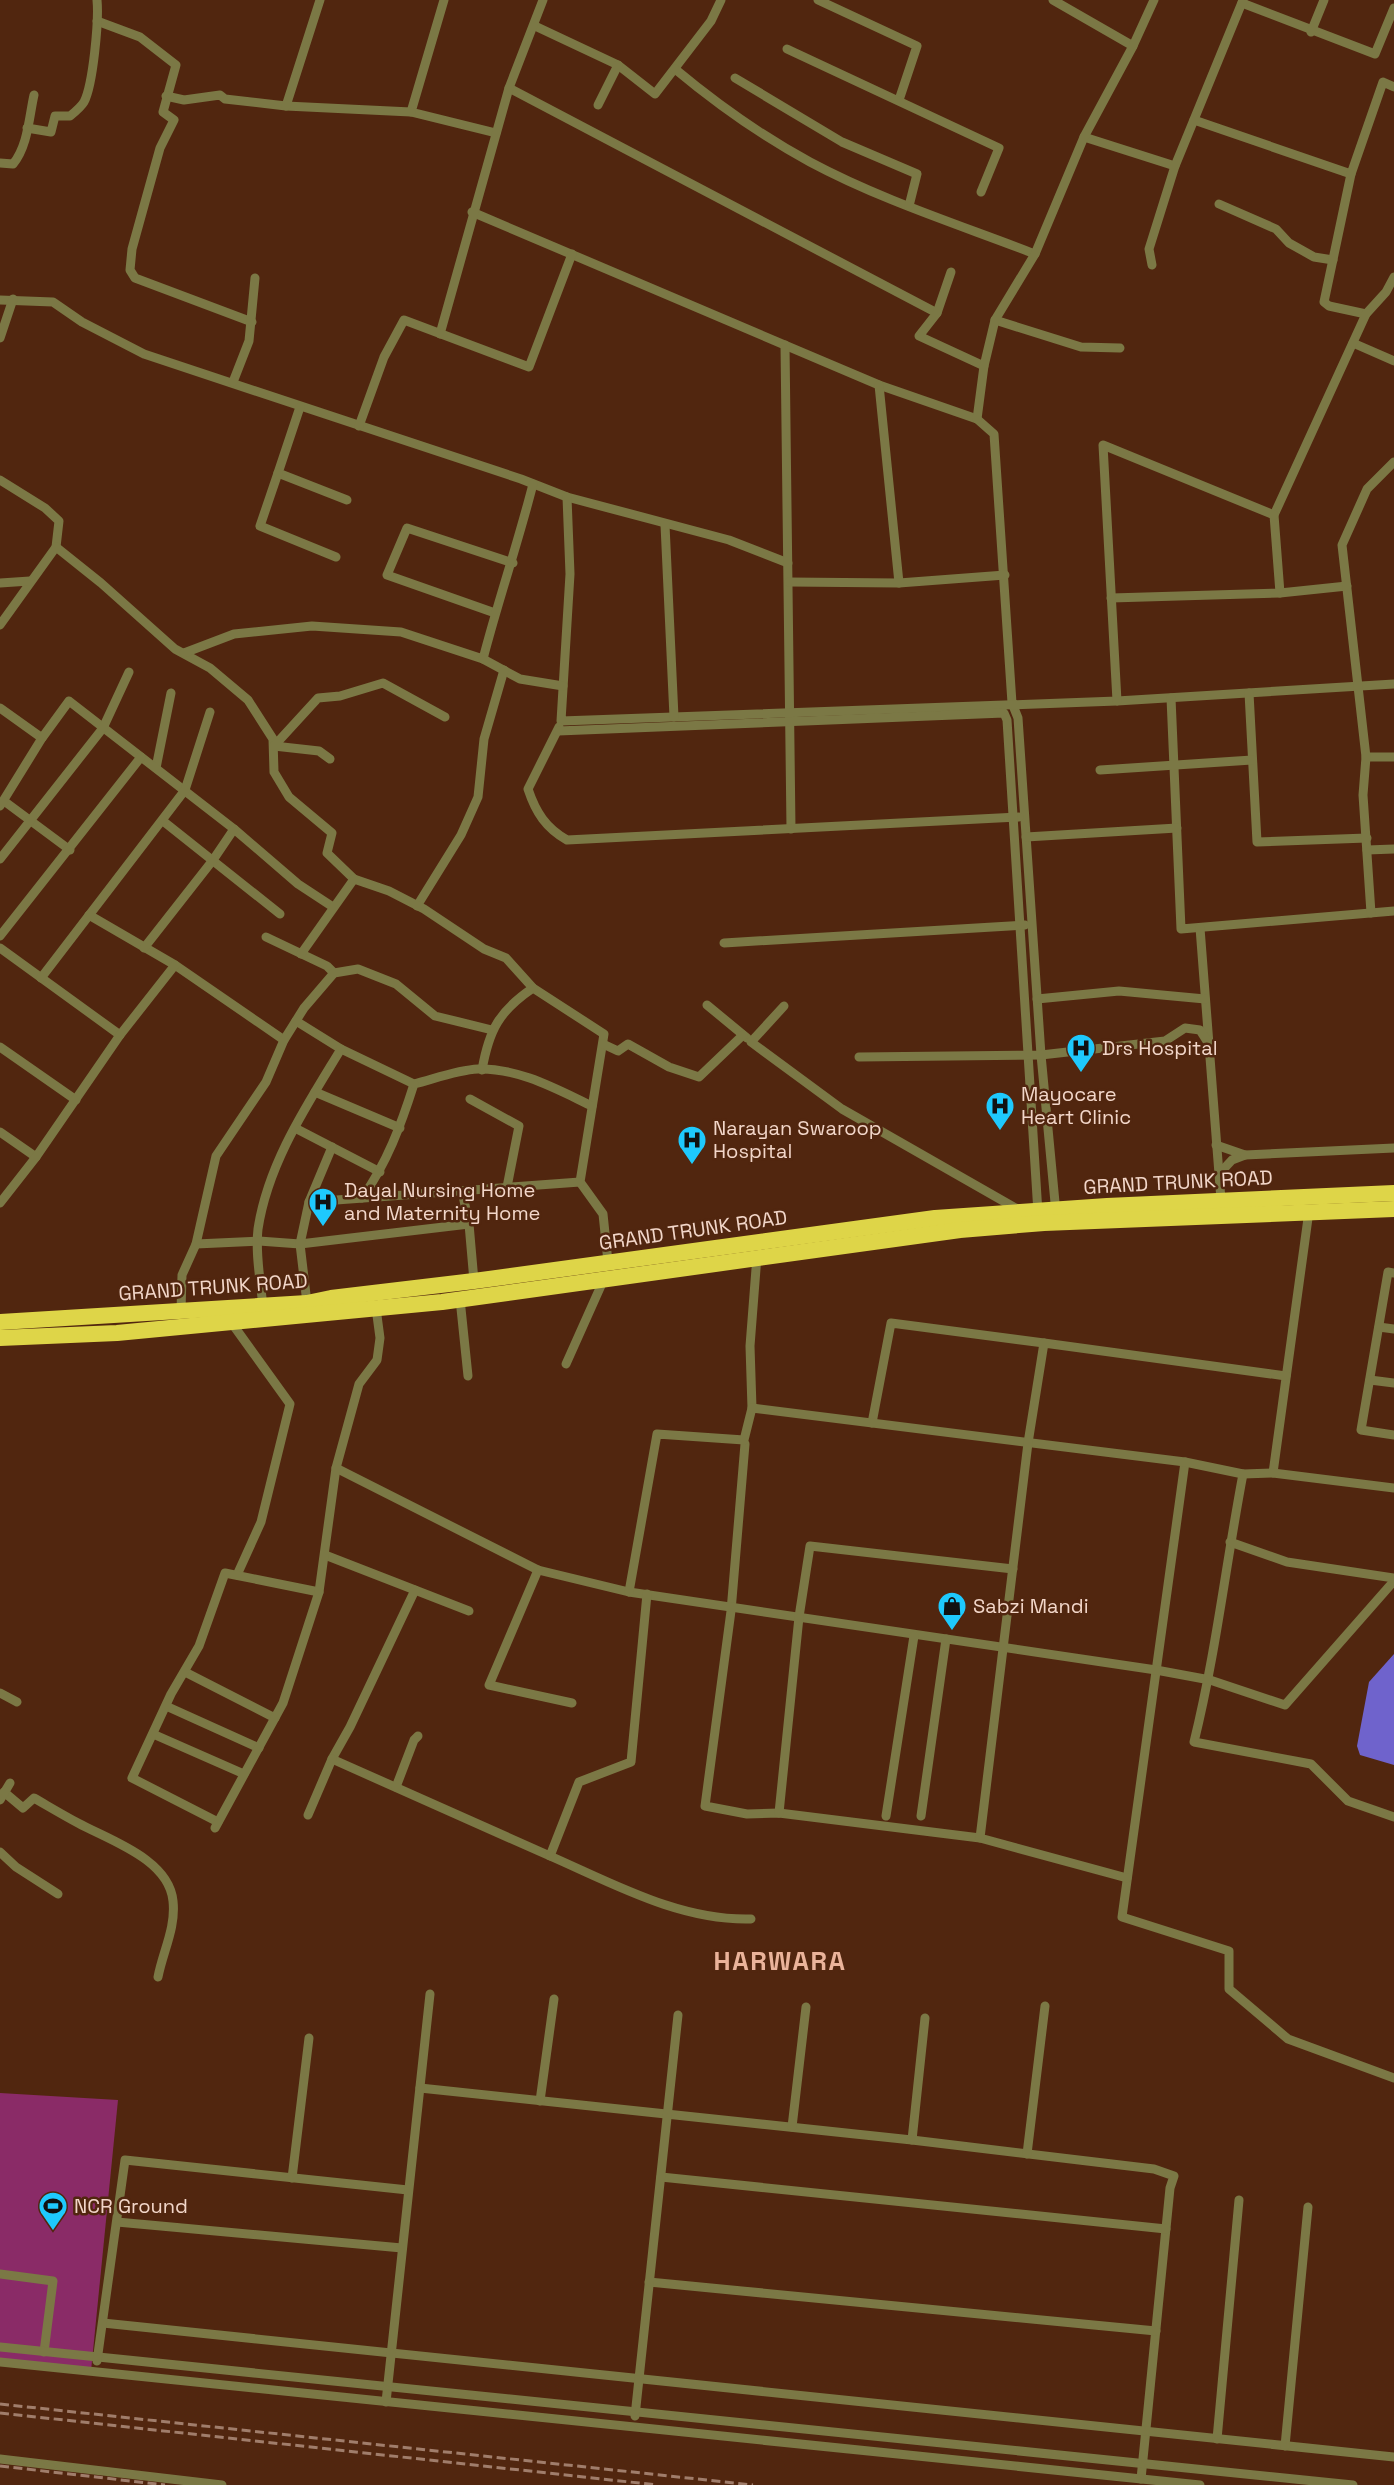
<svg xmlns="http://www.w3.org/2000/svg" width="1394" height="2485" font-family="'Space Grotesk',sans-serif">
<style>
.green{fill:#8a2b67}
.water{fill:#6f63cc}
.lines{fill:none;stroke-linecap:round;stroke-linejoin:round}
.street{stroke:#7b7845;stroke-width:9}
.highway{stroke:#ded548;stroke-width:16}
.rail{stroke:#a07d6b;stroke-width:3;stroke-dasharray:9 4.5;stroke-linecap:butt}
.labels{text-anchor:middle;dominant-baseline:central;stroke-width:5;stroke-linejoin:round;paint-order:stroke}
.poi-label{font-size:20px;fill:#f2d6c9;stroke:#51260f;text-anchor:start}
.street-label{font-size:20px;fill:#f2d6c9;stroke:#51260f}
.district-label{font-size:26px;font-weight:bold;letter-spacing:1.5px;fill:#eab39a;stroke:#51260f}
</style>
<rect width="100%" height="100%" fill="#51260f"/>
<polygon class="green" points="0,2093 118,2100 91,2371 0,2362"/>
<polygon class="water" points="1394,1654 1394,1765 1360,1755 1357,1746 1369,1682"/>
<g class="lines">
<g class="street">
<polyline points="444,0 411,112 496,133"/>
<polyline points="818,0 917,46 899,100"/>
<polyline points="1053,0 1133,46"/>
<polyline points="1242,3 1375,54 1394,8"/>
<polyline points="97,21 140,37 176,65 163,112 174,120 160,148 132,249 130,270 135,278 252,322"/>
<polyline points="535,26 618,65 655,94 711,21 721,0"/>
<polyline points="1311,32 1324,0"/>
<polyline points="787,49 999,148 981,192"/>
<path d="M675 69C717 104 762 136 810 162 881 200 960 225 1035 254"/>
<polyline points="735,78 842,142 917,174 909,206"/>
<polyline points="509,88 937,313"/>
<polyline points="166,96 184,100 220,95 225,99 286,106 411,112"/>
<polyline points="598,105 618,65"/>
<polyline points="286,106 320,0"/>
<polyline points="1194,120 1351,174"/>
<path d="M27 128 51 132 55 116H70C75 112 81 107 84 102 93 85 99 21 97 0"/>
<polyline points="1084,137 1175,166"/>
<path d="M0 163 13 164C28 146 29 117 34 95"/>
<polyline points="1219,204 1276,229 1289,243 1314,257 1333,260"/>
<polyline points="472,212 879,385 977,419 994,434 1012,703 1018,718 1041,1055 1056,1213"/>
<polyline points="1152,265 1149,249 1175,166 1243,0"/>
<polyline points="951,272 937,313 919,336 984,366"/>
<polyline points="0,300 53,302 82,322 144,354 521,479 567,497 729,540 788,563"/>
<polyline points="1366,314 1329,306 1324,302 1351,174 1383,82 1394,87"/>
<polyline points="995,320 1081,347 1120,348"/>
<polyline points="440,334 509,88 543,0"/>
<polyline points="0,338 13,299"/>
<polyline points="1353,343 1394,361"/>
<polyline points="785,345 791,829"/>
<polyline points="233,382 249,341 255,278"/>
<polyline points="879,385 899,583"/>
<polyline points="300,407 278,473 347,500"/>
<polyline points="977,419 984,366 995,320 1035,254 1084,137 1133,46 1154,0"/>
<polyline points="359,426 384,357 404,320 529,367 572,254"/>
<polyline points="278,473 260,526 336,557"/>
<polyline points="0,480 45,508 59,521 56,547 0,625"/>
<polyline points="567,497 570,574 561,721 1117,701 1394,684"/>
<polyline points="665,525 674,717"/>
<polyline points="56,547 101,583 175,649 210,668 248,700 273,739 274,772 289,797 332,833 327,853 354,879"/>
<polyline points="789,582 899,583 1005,575"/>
<polyline points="0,583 30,581"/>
<polyline points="1280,593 1274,515 1366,314 1386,292 1394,277"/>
<polyline points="1111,598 1280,593 1347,586"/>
<polyline points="495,613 387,575 407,528 513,563"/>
<path d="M184 653 234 634 312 626 401 632 483 659C498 601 518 543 533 484"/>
<polyline points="483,659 520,679 563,686"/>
<polyline points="1249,693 1257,842 1367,838"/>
<polyline points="1171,698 1181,929 1394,911"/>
<polyline points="1117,701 1103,445 1274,515"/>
<polyline points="0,708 42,738"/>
<path d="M559 727 528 789C536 813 546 828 567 840L1019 817"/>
<polyline points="558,731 1004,713 1007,720 1038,1213"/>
<polyline points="1366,757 1394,757"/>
<polyline points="330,759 319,751 274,746 318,698 340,696 383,683 445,717"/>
<polyline points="156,768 171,693"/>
<polyline points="1100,770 1252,760"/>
<polyline points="4,801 70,850"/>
<polyline points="0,806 42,738 69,701 234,829 298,884 333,907"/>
<polyline points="163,821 280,914"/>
<polyline points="1026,837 1177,828"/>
<polyline points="1367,850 1394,849"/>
<polyline points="0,859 103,728 129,672"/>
<polyline points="417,906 461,835 478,797 484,739 504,670"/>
<polyline points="1371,913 1363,795 1366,757 1342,545 1367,489 1394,462"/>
<polyline points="89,915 175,965 284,1040"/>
<polyline points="1200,928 1221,1200"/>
<polyline points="0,936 141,757"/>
<polyline points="266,937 327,966 334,973"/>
<polyline points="724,943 1025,925"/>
<polyline points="0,948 120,1035"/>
<polyline points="144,948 213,860 234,829"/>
<polyline points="301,954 354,879 389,891 424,909 484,949 506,958 533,988 604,1034 580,1182 603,1214 608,1262"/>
<polyline points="41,978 185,790 210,712"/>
<polyline points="1037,999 1119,991 1205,999"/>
<polyline points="707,1005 747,1038"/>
<polyline points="784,1006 751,1042 842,1109 1019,1210"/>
<polyline points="296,1021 341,1049"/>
<polyline points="603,1044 618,1051 628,1044 669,1067 699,1077 743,1035"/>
<polyline points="0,1047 76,1100"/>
<polyline points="859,1057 1041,1055 1165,1041 1185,1028 1200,1030 1207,1041"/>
<path d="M482 1070C489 1030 499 1011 533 988"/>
<polyline points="315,1092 400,1128"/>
<polyline points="470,1099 519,1126 507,1187"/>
<polyline points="295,1128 380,1172"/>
<polyline points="0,1132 36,1157"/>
<polyline points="1216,1145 1245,1155 1232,1160 1219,1174"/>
<polyline points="1245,1155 1394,1148"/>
<polyline points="462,1191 469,1224 474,1281"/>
<path d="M362 1198C387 1163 401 1125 414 1084 434 1079 457 1070 478 1069 519 1068 556 1089 592 1106"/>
<polyline points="309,1202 332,1147"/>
<polyline points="0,1203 36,1157 120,1035 175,965"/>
<polyline points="196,1244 259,1241 300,1244 469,1224"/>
<polyline points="1394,1273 1388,1272 1361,1430 1394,1435"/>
<polyline points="460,1299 468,1376"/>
<polyline points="307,1303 300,1244 309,1202 580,1182"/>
<path d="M263 1308C261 1283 255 1254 258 1229 268 1163 307 1105 341 1049L414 1084"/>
<polyline points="181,1311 182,1275 196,1244 216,1156 266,1082 284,1040 304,1008 334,973 358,969 396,984 435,1016 492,1030"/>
<polyline points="231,1322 290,1404 261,1522 237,1575"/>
<polyline points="1379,1327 1394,1329"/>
<polyline points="566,1364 604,1279"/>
<polyline points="1370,1380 1394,1383"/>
<polyline points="752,1408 750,1346 757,1256"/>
<polyline points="872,1423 891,1323 1044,1343"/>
<polyline points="745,1444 731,1611 705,1806 747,1814 779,1813 980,1838"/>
<polyline points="1185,1462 1122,1917 1229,1951 1229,1989 1288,2039 1394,2078"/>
<polyline points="336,1468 538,1570 629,1592 1156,1670 1210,1680 1285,1705 1394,1581"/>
<polyline points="1273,1473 1309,1211"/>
<path d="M1243 1474C1226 1563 1216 1653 1194 1742L1311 1764 1348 1801 1394 1817"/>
<polyline points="1230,1542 1287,1562 1394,1578"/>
<polyline points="325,1555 469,1611"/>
<polyline points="538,1570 489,1685 572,1703"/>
<polyline points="415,1590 350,1727 332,1759 550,1856 579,1782 631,1762 647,1594"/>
<polyline points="629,1592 657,1434 744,1440 752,1408 1185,1462 1243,1474 1273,1473 1394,1488"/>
<polyline points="185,1672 275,1718"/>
<polyline points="0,1693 17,1702"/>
<polyline points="166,1706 259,1748"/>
<polyline points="153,1734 244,1774"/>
<polyline points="396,1787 414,1740 418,1736"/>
<path d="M4 1792 23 1808 34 1798C48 1806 63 1815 78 1823 109 1840 169 1859 173 1901 176 1928 163 1951 158 1977"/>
<polyline points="0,1800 10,1783"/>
<polyline points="779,1813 799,1617 810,1546 1013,1569"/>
<polyline points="308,1815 332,1759"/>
<polyline points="886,1816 914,1636"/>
<polyline points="921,1816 946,1639"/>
<polyline points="218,1822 132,1778 171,1694 199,1646 225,1573 319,1592"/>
<polyline points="215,1828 283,1703 319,1592 336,1468 359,1384 377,1360 380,1338 376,1308"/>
<polyline points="0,1852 16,1867 58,1894"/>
<path d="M550 1856C614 1884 680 1921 751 1919"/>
<polyline points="1127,1878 980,1838 1028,1443 1044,1343 1286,1376"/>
<polyline points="420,2088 912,2140 925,2018"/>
<polyline points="540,2101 554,1999"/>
<polyline points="792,2127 806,2007"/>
<polyline points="912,2140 1154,2169 1174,2176 1170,2188 1141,2479"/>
<polyline points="1027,2154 1045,2006"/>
<polyline points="661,2177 1166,2229"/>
<polyline points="292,2178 309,2038"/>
<polyline points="117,2222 402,2248"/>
<polyline points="0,2274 53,2281 44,2352"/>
<polyline points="649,2282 1156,2331"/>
<polyline points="103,2323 1394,2457"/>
<polyline points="0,2347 1353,2485"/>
<polyline points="97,2361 125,2160 408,2190"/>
<polyline points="0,2362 1200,2485"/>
<polyline points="386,2402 430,1994"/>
<polyline points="635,2416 678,2015"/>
<polyline points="1217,2439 1239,2200"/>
<polyline points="1285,2446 1308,2207"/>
<polyline points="0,2459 222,2485"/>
</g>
<g class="highway">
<polyline points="0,1322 307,1303 331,1298 474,1281 935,1218 1107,1206 1394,1193"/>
<polyline points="0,1338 117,1333 442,1302 960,1230 1044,1223 1394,1209"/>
</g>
<g class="rail">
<polyline points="0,2404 753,2485"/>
<polyline points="0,2413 657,2485"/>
<polyline points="0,2466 165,2485"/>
</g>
</g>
<defs>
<g id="hospital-pin" transform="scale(1.5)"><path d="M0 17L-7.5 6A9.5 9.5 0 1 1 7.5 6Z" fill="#1ec9fd" stroke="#51260f"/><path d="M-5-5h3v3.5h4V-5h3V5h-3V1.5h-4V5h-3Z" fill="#111"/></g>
<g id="shop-pin" transform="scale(1.5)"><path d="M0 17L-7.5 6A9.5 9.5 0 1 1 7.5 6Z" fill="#1ec9fd" stroke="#51260f"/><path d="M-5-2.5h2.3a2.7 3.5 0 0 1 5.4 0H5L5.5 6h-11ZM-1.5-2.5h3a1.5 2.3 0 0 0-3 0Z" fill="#111"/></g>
<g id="stadium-pin" transform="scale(1.5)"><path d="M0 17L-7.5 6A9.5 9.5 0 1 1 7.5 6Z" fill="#1ec9fd" stroke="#51260f"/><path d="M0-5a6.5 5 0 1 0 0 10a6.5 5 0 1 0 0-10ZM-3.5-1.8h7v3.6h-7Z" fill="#111"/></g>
</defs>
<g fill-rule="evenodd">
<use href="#hospital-pin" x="1081" y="1048"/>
<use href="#hospital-pin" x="1000" y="1106"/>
<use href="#hospital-pin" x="692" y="1140"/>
<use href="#hospital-pin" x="323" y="1202"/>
<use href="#shop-pin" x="952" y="1606"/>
<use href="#stadium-pin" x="53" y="2206"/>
</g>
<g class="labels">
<g class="poi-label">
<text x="1102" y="1048">Drs Hospital</text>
<text x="1021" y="1094">Mayocare<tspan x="1021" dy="23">Heart Clinic</tspan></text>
<text x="713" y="1128">Narayan Swaroop<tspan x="713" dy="23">Hospital</tspan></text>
<text x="344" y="1190">Dayal Nursing Home<tspan x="344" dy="23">and Maternity Home</tspan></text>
<text x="973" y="1606">Sabzi Mandi</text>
<text x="74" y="2206">NCR Ground</text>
</g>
<g class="street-label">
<text transform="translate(1178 1182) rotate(-3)">GRAND TRUNK ROAD</text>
<text transform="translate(693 1230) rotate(-8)">GRAND TRUNK ROAD</text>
<text transform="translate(213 1287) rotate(-4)">GRAND TRUNK ROAD</text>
</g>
<g class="district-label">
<text x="780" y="1961">HARWARA</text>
</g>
</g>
</svg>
